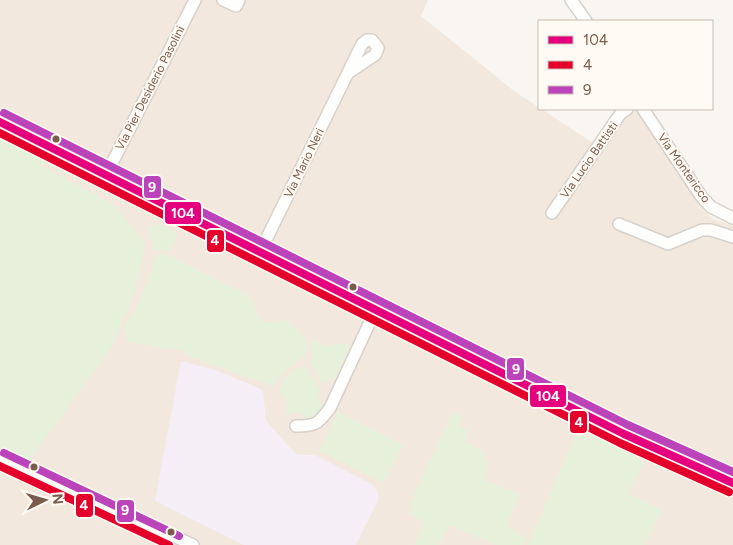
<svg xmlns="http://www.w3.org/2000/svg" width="733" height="545" font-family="Figtree,sans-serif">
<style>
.residential{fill:#f2e8de}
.education{fill:#f6eef6}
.green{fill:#e7f0db}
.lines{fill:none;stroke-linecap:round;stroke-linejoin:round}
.minor-casing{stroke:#d7d1cb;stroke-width:14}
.minor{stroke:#fefefd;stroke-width:11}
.bus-1-casing{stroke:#fffaf3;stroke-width:11}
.bus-2-casing{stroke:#fffaf3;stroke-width:11}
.bus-3-casing{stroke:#fffaf3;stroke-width:11}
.bus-1{stroke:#e5007d;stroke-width:8}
.bus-2{stroke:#e4002b;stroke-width:8}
.bus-3{stroke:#b4b;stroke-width:8}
.bus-dot{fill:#7a5c4d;stroke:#fffaf3;stroke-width:2}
.labels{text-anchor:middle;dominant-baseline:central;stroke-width:4;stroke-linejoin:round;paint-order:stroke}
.street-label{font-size:12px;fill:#7a5c4d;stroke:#fffaf3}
.line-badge{stroke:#fffaf3;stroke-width:2}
.badge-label{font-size:14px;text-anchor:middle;font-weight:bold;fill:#fff}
</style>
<rect width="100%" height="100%" fill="#f9f5f0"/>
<polygon class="residential" points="0,0 428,0 421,16 514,91 593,143 619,109 639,109 703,210 715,220 733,225 733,545 0,545 0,447 28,461 0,142"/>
<polygon class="education" points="181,361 215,370 263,390 266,421 297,455 315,455 375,486 379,498 356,545 244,545 155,501"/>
<g class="green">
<polygon points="0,130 48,154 42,166 116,206 145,244 135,292 112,347 28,462 0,447"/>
<path d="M160 223 177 234 170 252 161 250 155 251C152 243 151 235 148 226H155Z"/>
<path d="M161 253 171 256 224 284 247 294 254 304 259 318 267 323 286 320C291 324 297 328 301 333 317 352 297 360 286 371 281 375 277 381 273 386L188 356 181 350 175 348 167 349 128 342 124 327 137 306 151 271 154 259Z"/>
<polygon points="312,340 327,346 344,343 351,346 336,378 331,378 323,384 311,364"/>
<path d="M302 366 307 368 320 389 318 397 322 408 317 416 310 420 299 412 287 415 286 400 280 392C280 380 292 371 302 366Z"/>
<polygon points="453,411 462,416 458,427 468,431 465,442 482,450 489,465 484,480 519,494 507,527 527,539 524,545 496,545 450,525 439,545 415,545 424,522 409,514 410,504"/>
<polygon points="338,412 403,445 384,483 319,451"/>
<polygon points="578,429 645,460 629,494 662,510 645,545 528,545"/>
</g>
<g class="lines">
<g class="minor-casing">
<g id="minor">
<polyline points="223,0 236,6 239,0"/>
<polyline points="571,0 586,21"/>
<polyline points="643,109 701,196 711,207 733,218"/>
<polyline points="0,122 624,434 733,483"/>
<polyline points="106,175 195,0"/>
<polyline points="552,213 621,113 627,109"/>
<polyline points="619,224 668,244 702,230 711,230 733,237"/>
<polyline points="260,252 362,44 367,40 372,40 378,48 375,55 348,73"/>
<path d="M296 426C316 426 318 424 330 408L376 309"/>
<polyline points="0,455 193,545"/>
</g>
</g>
<use href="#minor" class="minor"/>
<g class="bus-1-casing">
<polyline id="bus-1" points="0,122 624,434 733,483"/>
</g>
<g class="bus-2-casing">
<g id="bus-2">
<polyline points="0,133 620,443 729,492"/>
<polyline points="0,466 169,545"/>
</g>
</g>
<g class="bus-3-casing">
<g id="bus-3">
<polyline points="4,113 628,425 733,472"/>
<polyline points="4,453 179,536"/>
</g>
</g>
<use href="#bus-1" class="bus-1"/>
<use href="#bus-2" class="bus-2"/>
<use href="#bus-3" class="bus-3"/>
</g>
<g class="bus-dot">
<circle cx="56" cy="139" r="4.5"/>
<circle cx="353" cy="287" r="4.5"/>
<circle cx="34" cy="467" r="4.5"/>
<circle cx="171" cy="532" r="4.5"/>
</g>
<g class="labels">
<g class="street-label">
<text transform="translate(150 88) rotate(-63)">Via Pier Desiderio Pasolini</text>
<text transform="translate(589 160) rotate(-55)">Via Lucio Battisti</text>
<text transform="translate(304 163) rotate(-64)">Via Mario Neri</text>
<text transform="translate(684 168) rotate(55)">Via Montericco</text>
</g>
</g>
<g class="line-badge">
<rect x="143" y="175" width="19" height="24" rx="5" fill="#b4b"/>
<rect x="164" y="201" width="38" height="24" rx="5" fill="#e5007d"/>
<rect x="206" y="229" width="19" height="24" rx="5" fill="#e4002b"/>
<rect x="506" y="357" width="19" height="24" rx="5" fill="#b4b"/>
<rect x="529" y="384" width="38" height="24" rx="5" fill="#e5007d"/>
<rect x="569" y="410" width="19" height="24" rx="5" fill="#e4002b"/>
<rect x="75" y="493" width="19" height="25" rx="5" fill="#e4002b"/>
<rect x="116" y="499" width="19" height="24" rx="5" fill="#b4b"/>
</g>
<g class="badge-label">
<text x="152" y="192">9</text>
<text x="183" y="218">104</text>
<text x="215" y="245">4</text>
<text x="516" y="374">9</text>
<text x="548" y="401">104</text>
<text x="579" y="427">4</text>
<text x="84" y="510">4</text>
<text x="125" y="515">9</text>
</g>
<rect x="538" y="20" width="175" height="90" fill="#fffaf3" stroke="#cabbb1"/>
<rect x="548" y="36" width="25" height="8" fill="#e5007d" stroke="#cabbb1"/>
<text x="583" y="45" font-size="15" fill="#7a5c4d">104</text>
<rect x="548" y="61" width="25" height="8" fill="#e4002b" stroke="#cabbb1"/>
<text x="583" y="70" font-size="15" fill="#7a5c4d">4</text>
<rect x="548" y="86" width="25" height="8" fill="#bb44bb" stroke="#cabbb1"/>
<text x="583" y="95" font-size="15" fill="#7a5c4d">9</text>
<g transform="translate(45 500) rotate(85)" stroke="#fffaf3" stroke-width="4" paint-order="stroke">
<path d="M0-4L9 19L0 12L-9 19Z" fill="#7a5c4d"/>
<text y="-8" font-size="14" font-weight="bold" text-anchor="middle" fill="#7a5c4d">N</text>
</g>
</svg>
